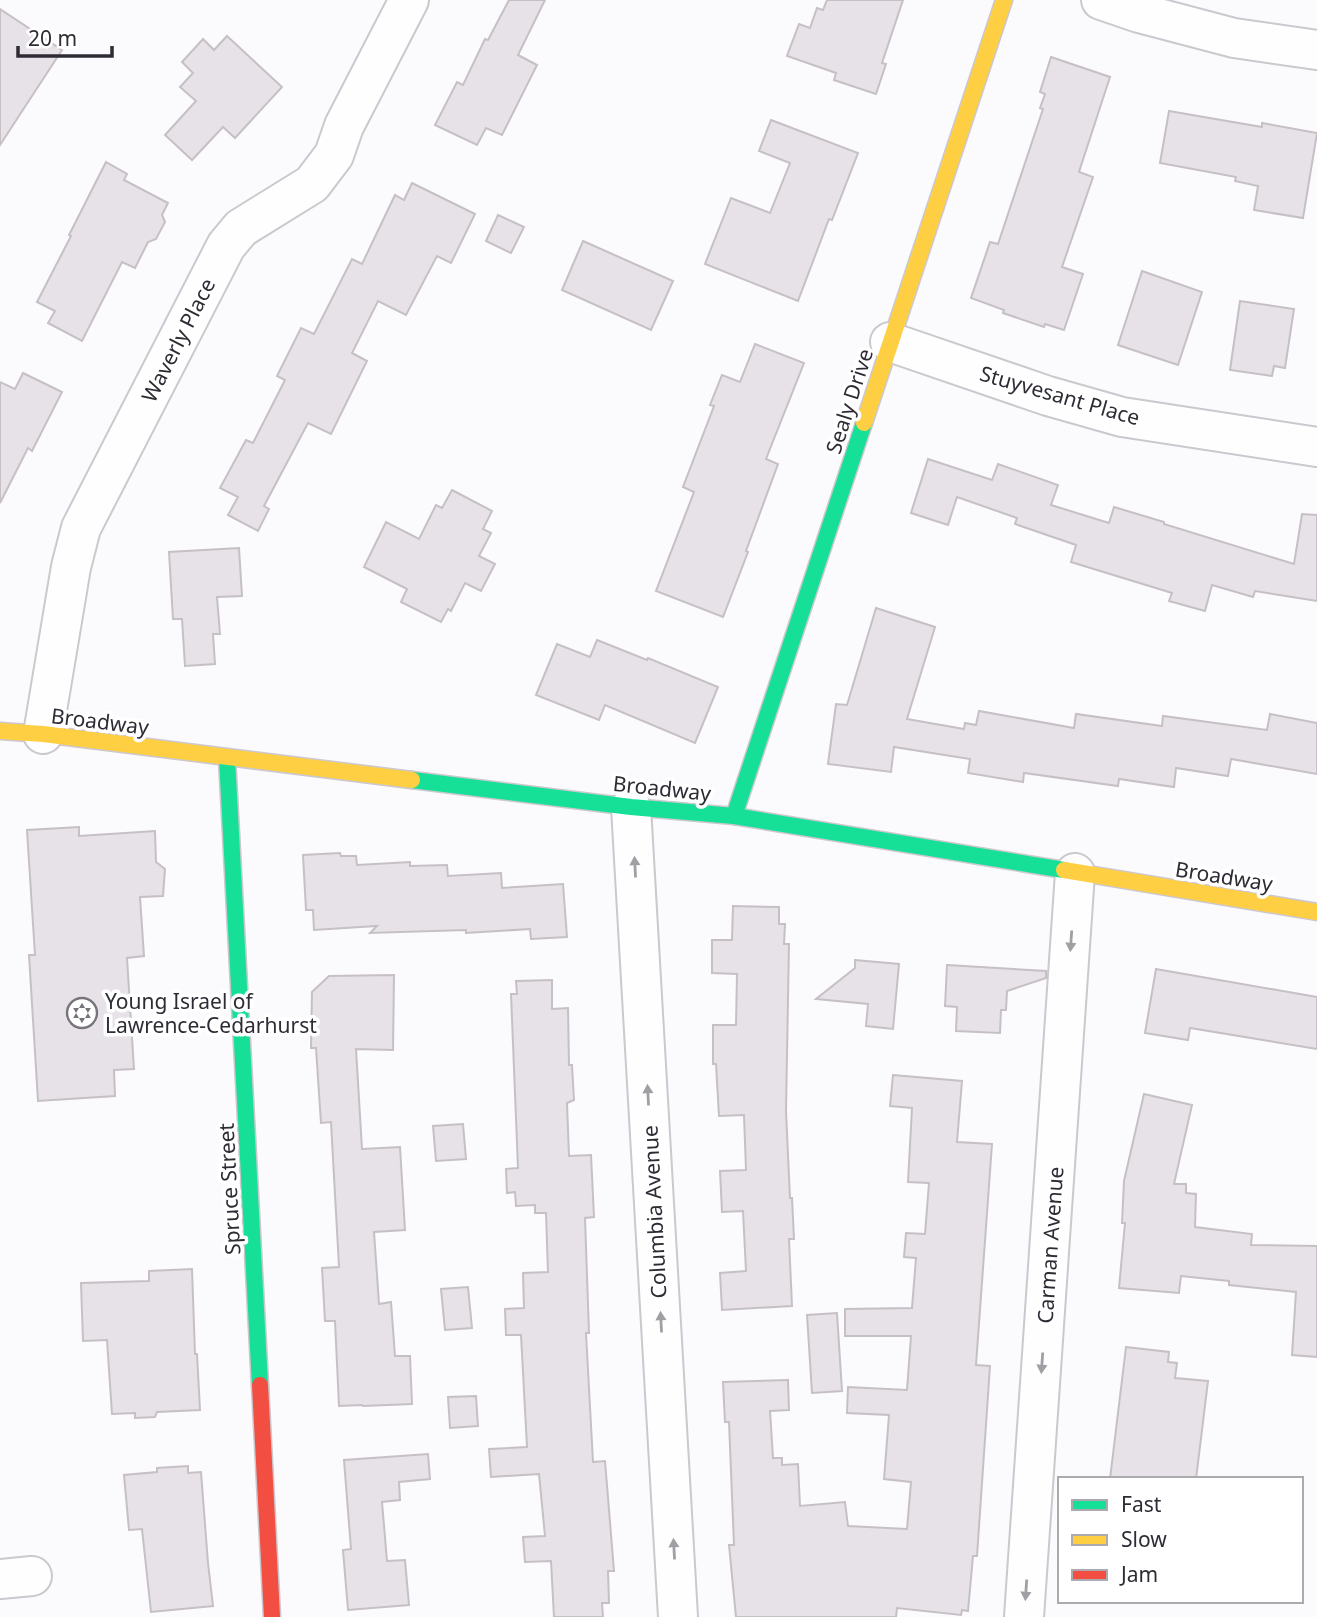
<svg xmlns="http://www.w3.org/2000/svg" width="1317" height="1617" font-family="'Noto Sans',sans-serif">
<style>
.building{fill:#e7e2e8;stroke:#c6c0c5;stroke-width:2}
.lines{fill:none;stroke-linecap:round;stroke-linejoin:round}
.street-casing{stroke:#cbc8ce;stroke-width:42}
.fast-casing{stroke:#cbc8ce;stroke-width:19}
.slow-casing{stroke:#cbc8ce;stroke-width:19}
.jam-casing{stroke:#cbc8ce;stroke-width:19}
.street{stroke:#fefeff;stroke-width:38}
.fast{stroke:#16e098;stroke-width:16}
.slow{stroke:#ffcf43;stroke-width:16}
.jam{stroke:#f24e42;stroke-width:16}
.oneway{fill:#a19fa4}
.labels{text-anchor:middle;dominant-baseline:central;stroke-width:7;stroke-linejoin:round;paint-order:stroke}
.street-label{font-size:21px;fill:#2f2b35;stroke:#fff}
.poi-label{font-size:21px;fill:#2f2b35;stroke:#fff;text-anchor:start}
</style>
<rect width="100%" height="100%" fill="#fbfafd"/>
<g class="building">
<polygon points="509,0 545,0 518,55 537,65 502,135 486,128 477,145 435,125 457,82 463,85 485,39 488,40"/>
<polygon points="827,0 903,0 882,63 886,64 876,94 834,80 836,73 787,56 799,24 810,28 817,8 823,10"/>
<polygon points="0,9 62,50 0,145"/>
<polygon points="227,36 282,87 235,138 223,127 192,160 165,135 196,101 180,87 193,73 182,62 203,39 214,50"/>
<polygon points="1051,57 1110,77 1079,172 1093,177 1062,267 1083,274 1064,330 1045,324 1044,327 1003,313 1004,310 971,298 990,242 998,244 1043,109 1040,108 1045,94 1040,92"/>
<polygon points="1169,111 1262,127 1262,123 1317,133 1303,218 1254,210 1258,186 1235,181 1236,177 1160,163"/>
<polygon points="771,120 858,153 832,220 829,219 798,301 705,264 731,198 770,213 790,163 759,151"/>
<polygon points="106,162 127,174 124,180 168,203 162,215 165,222 156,239 148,242 135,268 122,262 82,341 48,323 55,311 37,302 71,236 69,235"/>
<polygon points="412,183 475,214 451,263 437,256 406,315 378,301 352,353 367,361 331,434 308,423 264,506 269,509 258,531 228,515 238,497 220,488 246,440 253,443 285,380 277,376 301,328 314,334 352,259 362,264 395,195 404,200"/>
<polygon points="498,215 524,227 511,253 486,241"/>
<polygon points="583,241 673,281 651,330 562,290"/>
<polygon points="1142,271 1202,292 1178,365 1118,345"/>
<polygon points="1240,301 1294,309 1285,368 1274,366 1272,376 1230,370"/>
<polygon points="755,344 804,363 766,459 778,464 746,551 748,552 723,617 656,591 694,492 683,487 714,406 710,405 722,375 740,382"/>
<polygon points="23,373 62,392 32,451 28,448 0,503 0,382 15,389"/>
<polygon points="928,459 992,480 998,464 1058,485 1051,505 1109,523 1114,507 1164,522 1164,524 1294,564 1302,514 1317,515 1317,601 1255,591 1253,597 1212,585 1205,611 1169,601 1172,593 1071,562 1076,545 1015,524 1017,518 957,497 948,525 911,513"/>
<polygon points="452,490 492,511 483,529 491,533 479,556 495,564 481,591 465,583 451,611 448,609 441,622 401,602 407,589 364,567 386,522 419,539 436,505 442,508"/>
<polygon points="239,548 242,596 217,597 220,634 213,634 215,664 185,666 182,619 173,619 169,552"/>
<polygon points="876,608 935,627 907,719 964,729 965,723 976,725 979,711 1074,728 1076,714 1162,726 1163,716 1267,730 1270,714 1317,723 1317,774 1231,759 1228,776 1176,768 1174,787 1119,779 1118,786 1024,773 1023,782 968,773 970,759 894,747 891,772 828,764 836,704 847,705"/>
<polygon points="597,640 647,660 648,658 718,687 695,743 605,705 599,720 536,695 557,644 590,657"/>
<polygon points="79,827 79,836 155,831 156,862 165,869 163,896 140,897 144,956 127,958 134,1069 114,1070 115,1096 38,1101 29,955 35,955 27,830"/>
<polygon points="340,853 341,856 356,856 357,865 410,862 410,866 447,865 448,876 501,873 502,888 563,884 567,937 531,939 530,929 466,933 466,930 370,933 377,926 314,930 313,910 306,910 303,855"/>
<polygon points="733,906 779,907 779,924 785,924 784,944 789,944 786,1111 790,1198 792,1198 794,1239 789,1239 792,1306 722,1310 720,1273 746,1271 743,1211 722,1212 720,1171 746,1170 744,1115 719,1116 716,1064 713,1064 713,1025 736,1025 737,974 712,973 712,940 732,940"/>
<polygon points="855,960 899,964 893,1029 866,1026 868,1004 816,999 855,968"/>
<polygon points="947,965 1046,971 1046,978 1007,991 1006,1010 1001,1010 1000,1033 956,1031 957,1007 945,1006"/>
<polygon points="1156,969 1317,997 1317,1049 1190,1028 1188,1040 1145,1033"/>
<polygon points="394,975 393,1050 356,1049 362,1149 400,1147 405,1230 374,1232 379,1304 391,1302 395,1356 410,1356 412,1404 363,1406 362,1405 339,1406 335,1321 325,1321 322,1268 339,1267 331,1122 321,1123 316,1048 311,1048 312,992 329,976"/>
<polygon points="552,980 552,1009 568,1008 569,1065 572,1065 574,1100 567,1103 569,1156 591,1155 594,1217 585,1218 589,1333 586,1333 593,1462 605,1461 614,1571 608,1571 609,1603 602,1603 603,1617 554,1617 551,1561 525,1562 523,1537 545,1536 539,1474 491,1477 489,1449 527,1447 521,1335 506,1335 505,1309 524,1308 523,1273 548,1272 546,1213 535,1213 535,1205 516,1206 515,1192 507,1193 506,1169 518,1168 511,994 517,994 516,981"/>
<polygon points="893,1075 962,1081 957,1142 992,1144 976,1365 990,1366 977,1556 973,1556 968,1611 962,1610 961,1615 897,1608 896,1617 736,1617 729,1545 734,1545 729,1422 725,1422 723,1382 788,1380 789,1410 770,1411 773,1458 782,1458 782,1465 798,1464 800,1506 845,1502 848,1526 907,1529 911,1482 884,1479 889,1415 847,1413 848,1387 907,1390 911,1336 845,1336 845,1309 912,1308 916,1258 904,1257 906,1233 925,1234 929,1183 908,1182 912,1108 890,1106"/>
<polygon points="1144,1094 1192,1105 1174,1184 1186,1184 1186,1193 1196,1194 1195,1227 1252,1234 1251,1245 1317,1246 1317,1357 1292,1355 1296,1292 1229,1285 1229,1281 1181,1276 1179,1293 1119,1288 1125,1223 1122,1223 1124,1181"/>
<polygon points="463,1124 466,1159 436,1161 433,1126"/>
<polygon points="192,1269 195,1354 197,1354 200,1410 157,1412 155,1417 135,1418 135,1413 112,1414 107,1340 83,1341 81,1283 149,1281 149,1271"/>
<polygon points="468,1287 472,1328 445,1330 441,1289"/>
<polygon points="837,1313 842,1391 812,1393 807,1315"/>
<polygon points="1126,1347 1169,1352 1168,1362 1177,1363 1175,1378 1208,1381 1196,1479 1110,1479"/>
<polygon points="476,1396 478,1426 450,1428 448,1397"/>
<polygon points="428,1454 430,1479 399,1482 400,1500 382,1502 387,1561 405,1560 409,1605 348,1610 343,1550 351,1549 344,1460"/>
<polygon points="188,1466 188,1473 201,1472 208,1563 213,1606 151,1612 142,1529 129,1530 124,1475 157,1472 157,1468"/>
</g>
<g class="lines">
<g class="street-casing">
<g id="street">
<polyline points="1101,0 1139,13 1234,38 1317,50"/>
<polyline points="890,342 1048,396 1122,417 1317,447"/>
<polyline points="43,734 71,567 81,528 226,246 241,228 312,184 334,155 344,126 409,0"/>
<polyline points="631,807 678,1617"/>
<polyline points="0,1579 32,1576"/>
<polyline points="1024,1617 1075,873"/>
</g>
</g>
<g class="fast-casing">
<g id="fast">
<polyline points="227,758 260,1385"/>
<polyline points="412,780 631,807 734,816 1064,870"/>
<polyline points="734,816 864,423"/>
</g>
</g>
<g class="slow-casing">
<g id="slow">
<polyline points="864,423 1004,0"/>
<polyline points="0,731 43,734 412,780"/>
<polyline points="1064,870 1317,912"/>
</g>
</g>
<g class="jam-casing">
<polyline id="jam" points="260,1385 272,1617"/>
</g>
<use href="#street" class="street"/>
<use href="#fast" class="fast"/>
<use href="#slow" class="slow"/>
<use href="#jam" class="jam"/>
</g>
<defs><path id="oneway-solid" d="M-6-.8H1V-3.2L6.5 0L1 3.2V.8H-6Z" transform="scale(1.75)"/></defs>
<g class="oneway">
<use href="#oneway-solid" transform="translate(635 867) rotate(-93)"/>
<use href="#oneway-solid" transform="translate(1071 941) rotate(94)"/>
<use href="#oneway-solid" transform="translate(648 1095) rotate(-93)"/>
<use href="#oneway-solid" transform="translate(661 1322) rotate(-93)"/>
<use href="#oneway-solid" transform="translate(1042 1363) rotate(94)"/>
<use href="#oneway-solid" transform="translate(674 1549) rotate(-93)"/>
<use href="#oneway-solid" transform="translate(1026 1590) rotate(94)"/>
</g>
<defs>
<g id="synagogue-ring" transform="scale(1.575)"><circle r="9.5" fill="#fff" stroke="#76737b" stroke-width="1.5"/><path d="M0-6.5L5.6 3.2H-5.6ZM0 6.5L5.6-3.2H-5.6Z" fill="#76737b"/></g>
</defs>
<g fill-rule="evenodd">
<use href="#synagogue-ring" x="82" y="1013"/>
</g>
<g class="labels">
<g class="street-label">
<text transform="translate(178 340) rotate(-63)">Waverly Place</text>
<text transform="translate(1060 395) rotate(16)">Stuyvesant Place</text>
<text transform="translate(849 401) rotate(-72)">Sealy Drive</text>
<text transform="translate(100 721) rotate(7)">Broadway</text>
<text transform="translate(662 788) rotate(6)">Broadway</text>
<text transform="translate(1224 876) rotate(9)">Broadway</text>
<text transform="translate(229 1189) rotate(-93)">Spruce Street</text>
<text transform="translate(654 1212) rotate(-93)">Columbia Avenue</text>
<text transform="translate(1050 1245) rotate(-86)">Carman Avenue</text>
</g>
<g class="poi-label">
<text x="105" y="1001">Young Israel of<tspan x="105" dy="24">Lawrence-Cedarhurst</tspan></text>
</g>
</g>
<rect x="1058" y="1477" width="245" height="126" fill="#ffffff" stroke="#acaaae" stroke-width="2"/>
<rect x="1072" y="1500" width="35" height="10" fill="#16e098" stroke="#acaaae" stroke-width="2"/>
<text x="1121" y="1512" font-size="21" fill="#2f2b35">Fast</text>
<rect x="1072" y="1535" width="35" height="10" fill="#ffcf43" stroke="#acaaae" stroke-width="2"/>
<text x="1121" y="1547" font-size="21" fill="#2f2b35">Slow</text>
<rect x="1072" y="1570" width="35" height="10" fill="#f24e42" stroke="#acaaae" stroke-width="2"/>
<text x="1121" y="1582" font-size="21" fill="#2f2b35">Jam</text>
<path d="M18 46v10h94v-10" fill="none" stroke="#2f2b35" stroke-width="3.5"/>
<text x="28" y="46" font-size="21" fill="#2f2b35" stroke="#ffffff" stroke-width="5" paint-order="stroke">20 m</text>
</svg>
